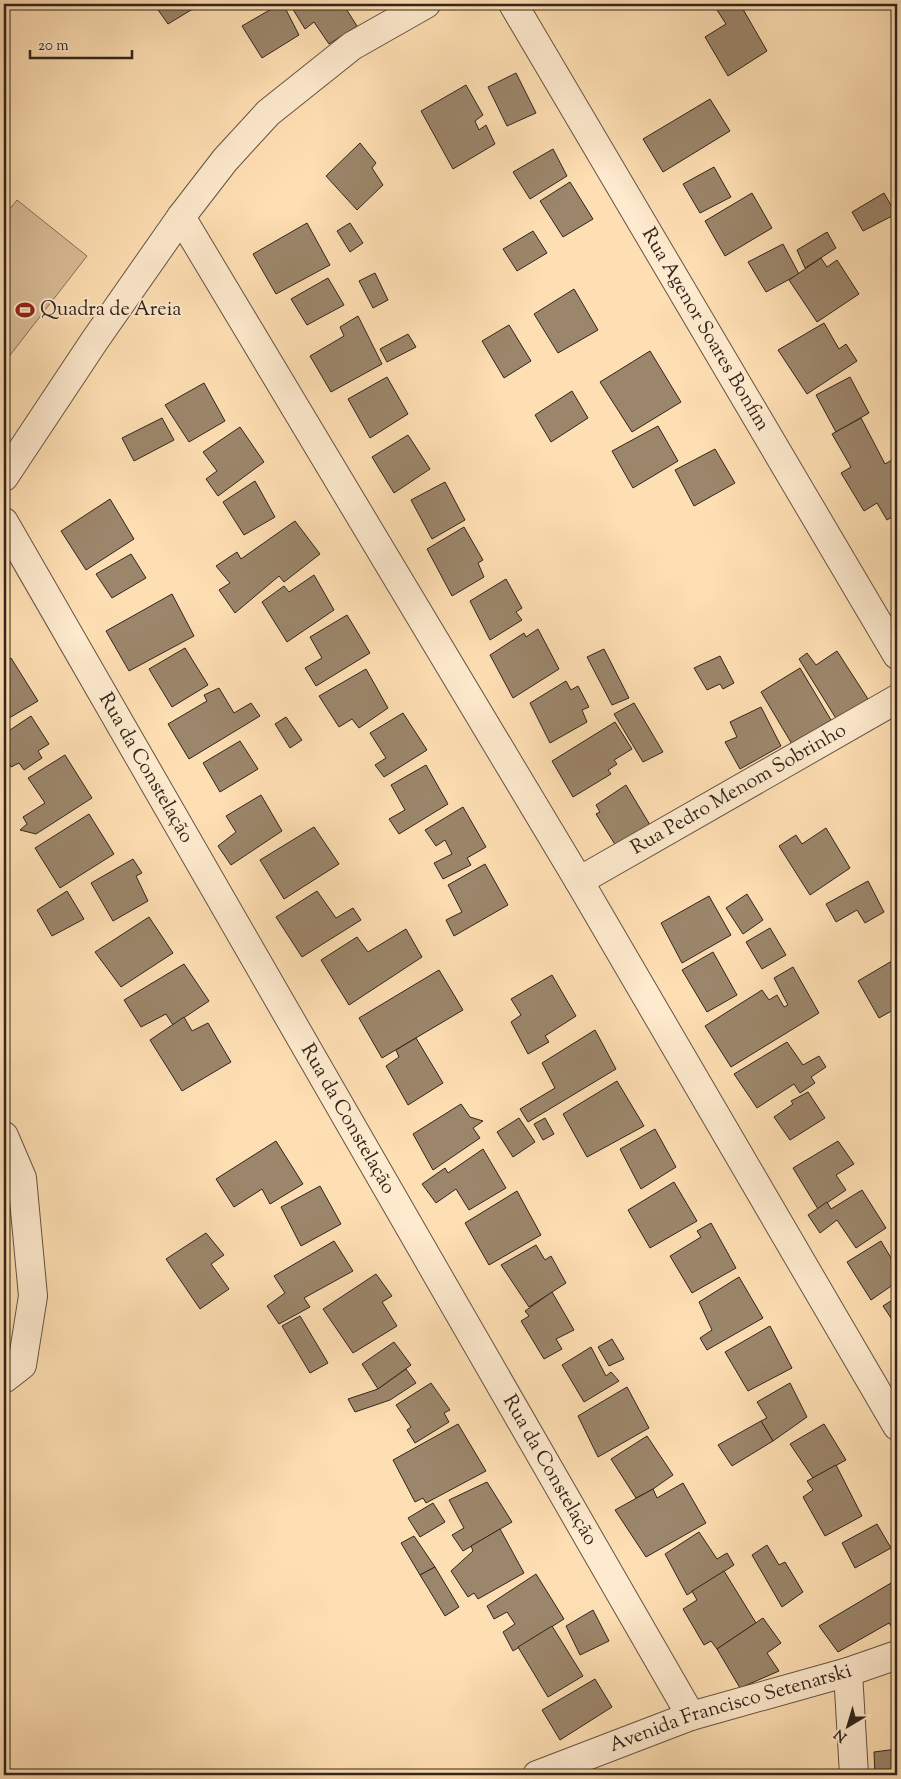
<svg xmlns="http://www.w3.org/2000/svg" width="901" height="1779" font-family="'Sorts Mill Goudy',serif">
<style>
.green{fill:#dbbf99;stroke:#86725a}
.building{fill:#9c866b;stroke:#32251c}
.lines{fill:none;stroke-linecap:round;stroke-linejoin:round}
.minor-casing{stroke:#655442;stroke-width:30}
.minor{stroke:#feeace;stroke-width:28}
.labels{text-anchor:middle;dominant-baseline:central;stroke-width:4;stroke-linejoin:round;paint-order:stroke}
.poi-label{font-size:20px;fill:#32251c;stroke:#feeace;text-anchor:start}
.street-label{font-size:20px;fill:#32251c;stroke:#feeace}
</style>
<rect width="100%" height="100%" fill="#fedfb3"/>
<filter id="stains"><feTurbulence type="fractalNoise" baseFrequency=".004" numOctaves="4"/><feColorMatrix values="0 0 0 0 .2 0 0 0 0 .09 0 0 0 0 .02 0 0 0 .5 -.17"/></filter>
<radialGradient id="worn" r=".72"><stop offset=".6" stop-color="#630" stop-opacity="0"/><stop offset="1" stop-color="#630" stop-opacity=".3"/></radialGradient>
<polygon class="green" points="17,200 87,256 4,363 4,216"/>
<g class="building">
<polygon points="154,4 201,4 168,24"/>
<polygon points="280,4 283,4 299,35 262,58 242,26"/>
<polygon points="295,4 343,4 357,26 329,44 314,22 305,29 291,6"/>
<polygon points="728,4 740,4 767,51 728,76 705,37 726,24 717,10"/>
<polygon points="516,73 536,113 507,126 488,87"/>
<polygon points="466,85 483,115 475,121 479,130 486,125 495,144 453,169 421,111"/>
<polygon points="710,99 730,131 663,172 643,139"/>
<polygon points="360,143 376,163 372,168 383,185 357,210 326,176"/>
<polygon points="553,149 567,176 530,199 513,172"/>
<polygon points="714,167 731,197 700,213 683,184"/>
<polygon points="570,182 593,219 563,237 540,201"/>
<polygon points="752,193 772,228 725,256 705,221"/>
<polygon points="884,193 896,214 863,231 852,212"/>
<polygon points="307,223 330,265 276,294 253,254"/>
<polygon points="350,223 363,243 350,252 337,231"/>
<polygon points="533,231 547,253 517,271 503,249"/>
<polygon points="827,232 836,248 805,268 797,250"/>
<polygon points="783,244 799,274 766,292 748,262"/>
<polygon points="821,258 827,267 837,260 859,294 817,322 789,280"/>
<polygon points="375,273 388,300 373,308 359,281"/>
<polygon points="328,278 344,305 307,325 291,299"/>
<polygon points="574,289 598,330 558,353 534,314"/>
<polygon points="358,316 382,364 331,392 310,356 344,336 340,327"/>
<polygon points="824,323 839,349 846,344 857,361 807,394 778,350"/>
<polygon points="509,325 531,361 504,378 482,341"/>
<polygon points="408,334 416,347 387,362 380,349"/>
<polygon points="650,351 681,402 632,432 600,382"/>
<polygon points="387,377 408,414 370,438 348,399"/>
<polygon points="850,377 869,413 836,432 816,395"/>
<polygon points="204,383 225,421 189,442 165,405"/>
<polygon points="572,391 588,418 551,442 535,415"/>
<polygon points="162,418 174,440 134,461 122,438"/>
<polygon points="861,418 885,464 897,457 897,514 887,520 877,503 864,511 841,473 851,467 832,434"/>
<polygon points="658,426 678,461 633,488 612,451"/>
<polygon points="240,427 264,462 218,496 206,479 217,471 203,452"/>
<polygon points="408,435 430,469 394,493 372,457"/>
<polygon points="715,449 735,483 694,506 675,470"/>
<polygon points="255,481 275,517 244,535 223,502"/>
<polygon points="445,482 465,520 432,539 411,500"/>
<polygon points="110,499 134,539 86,570 61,531"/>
<polygon points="295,521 320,554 284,582 279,576 235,613 219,590 230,583 216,566 237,552 241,559"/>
<polygon points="464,527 483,560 478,563 484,577 452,596 427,549"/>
<polygon points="131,554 146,578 112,598 96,574"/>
<polygon points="314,575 334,610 287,642 262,602 284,586 289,592"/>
<polygon points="506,579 522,608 516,612 522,620 490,640 470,601"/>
<polygon points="172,594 194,636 129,671 106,631"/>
<polygon points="347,615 370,653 316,686 305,668 322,658 310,637"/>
<polygon points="538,629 559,669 513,698 490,655 524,633 526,637"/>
<polygon points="185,648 208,685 172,707 149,669"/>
<polygon points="604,649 629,698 612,705 587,657"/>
<polygon points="837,651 868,699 837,720 799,659 807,653 816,665"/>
<polygon points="720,656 734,683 723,689 720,684 707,690 694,668"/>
<polygon points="11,658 38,701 4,721 4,663"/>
<polygon points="800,668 831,720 792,744 761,692"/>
<polygon points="366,669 388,708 359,728 352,719 339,727 319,696"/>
<polygon points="566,681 571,690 578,686 589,707 582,710 587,722 550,743 530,703"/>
<polygon points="219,688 234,713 251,703 260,716 189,759 168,724 207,701 204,695"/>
<polygon points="634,703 663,752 643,762 614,714"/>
<polygon points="761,707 781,746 740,769 725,742 737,737 730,722"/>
<polygon points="403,713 427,750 384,777 375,765 386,758 370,733"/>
<polygon points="31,716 49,744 38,751 42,758 24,770 19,763 11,767 4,753 4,734"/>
<polygon points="286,717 302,740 290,748 275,724"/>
<polygon points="615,722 632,749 614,760 617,764 608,770 611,774 573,797 552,761"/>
<polygon points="240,741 258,769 220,792 203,763"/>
<polygon points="65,755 92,798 36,834 20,830 27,824 23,817 45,803 28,778"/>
<polygon points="426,765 448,804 399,834 389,819 405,810 391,785"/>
<polygon points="626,785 650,825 616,846 596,814 600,812 596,805"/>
<polygon points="261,795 282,831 231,865 218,846 236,832 226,816"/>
<polygon points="463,807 486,847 467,858 471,865 443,879 434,863 452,854 445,840 436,846 425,830"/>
<polygon points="89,814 114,854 60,888 35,848"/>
<polygon points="314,827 339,864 284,899 260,860"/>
<polygon points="826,828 850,868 810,895 779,846 796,835 802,844"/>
<polygon points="133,859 142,873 136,876 148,901 113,921 91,883"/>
<polygon points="485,864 508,905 454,936 446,920 462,912 448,885"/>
<polygon points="868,881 884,912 865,923 857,910 836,922 826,904"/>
<polygon points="67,891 84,919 52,936 37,910"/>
<polygon points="317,891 336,918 353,908 361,920 302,957 276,917"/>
<polygon points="747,894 763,920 743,934 726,908"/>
<polygon points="709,896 731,935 682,963 661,923"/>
<polygon points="149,917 173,953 121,987 95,952"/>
<polygon points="770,928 786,955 762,969 746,942"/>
<polygon points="406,929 422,957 349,1005 321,960 357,937 368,952"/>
<polygon points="713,952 737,995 707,1012 682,970"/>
<polygon points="897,958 897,1008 879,1018 858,981"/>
<polygon points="184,964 209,1001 173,1025 166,1014 141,1027 124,1000"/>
<polygon points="793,967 819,1013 731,1067 705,1026 762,990 769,1000 777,995 784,1007 788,1005 774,978"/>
<polygon points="439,970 463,1010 382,1058 359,1018"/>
<polygon points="552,975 576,1016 545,1036 549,1042 528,1054 511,1022 521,1015 511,999"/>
<polygon points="184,1017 192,1031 208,1023 231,1062 182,1091 150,1040"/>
<polygon points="595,1030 616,1069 528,1122 520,1109 555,1088 542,1063"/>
<polygon points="416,1038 443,1083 408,1105 386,1066 399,1057 396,1050"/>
<polygon points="787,1042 803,1065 819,1056 826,1067 811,1077 815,1083 800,1093 794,1084 757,1108 734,1074"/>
<polygon points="617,1081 644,1126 587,1157 563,1114"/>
<polygon points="808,1092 825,1118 790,1140 774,1117 793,1104 791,1101"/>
<polygon points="461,1104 470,1117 483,1121 473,1128 480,1138 433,1170 413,1134"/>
<polygon points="519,1118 535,1142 513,1157 497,1132"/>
<polygon points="545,1118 554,1134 543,1140 534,1124"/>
<polygon points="655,1129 676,1167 641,1189 620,1149"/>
<polygon points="276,1141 303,1184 270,1204 262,1189 234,1207 216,1179"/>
<polygon points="838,1141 854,1164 836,1175 846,1190 818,1209 793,1168"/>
<polygon points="483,1149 506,1188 469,1210 456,1189 436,1203 422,1184 445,1168 448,1173"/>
<polygon points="674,1182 697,1221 650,1248 628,1210"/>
<polygon points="320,1186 341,1224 301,1246 281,1207"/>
<polygon points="862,1190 886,1228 856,1248 837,1220 820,1233 808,1215 827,1202 831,1209"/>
<polygon points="517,1191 541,1235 489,1265 465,1223"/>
<polygon points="711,1223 736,1268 692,1293 670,1256 701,1237 697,1231"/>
<polygon points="206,1233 224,1255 211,1264 229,1289 200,1309 166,1259"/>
<polygon points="334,1241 353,1271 304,1298 310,1307 279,1324 267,1306 285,1293 274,1276"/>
<polygon points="881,1241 897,1268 897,1282 871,1300 847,1262"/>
<polygon points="536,1245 545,1260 551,1256 566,1283 529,1307 501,1265"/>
<polygon points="376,1274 392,1296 382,1302 397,1326 353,1353 323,1309"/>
<polygon points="739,1277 763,1318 707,1350 700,1338 712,1330 699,1302"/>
<polygon points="552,1292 574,1330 556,1339 562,1349 544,1359 521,1321 529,1316 525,1311"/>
<polygon points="897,1297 897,1327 883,1306"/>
<polygon points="300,1316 328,1363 310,1373 282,1326"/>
<polygon points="770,1326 792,1368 748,1391 725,1352"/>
<polygon points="612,1339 624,1359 609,1366 598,1347"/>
<polygon points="394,1342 411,1365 378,1389 362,1364"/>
<polygon points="591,1347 606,1376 611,1372 619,1381 584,1402 562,1365"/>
<polygon points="406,1369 416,1383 390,1400 355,1412 348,1399 378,1389"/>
<polygon points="431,1383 450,1410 444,1413 449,1422 415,1443 407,1430 411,1427 396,1405"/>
<polygon points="790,1383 807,1417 773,1441 761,1421 767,1418 757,1402"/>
<polygon points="627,1387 649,1428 598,1457 578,1416"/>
<polygon points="761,1421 773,1441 732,1466 718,1445"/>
<polygon points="458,1424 486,1471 426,1503 423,1498 415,1502 393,1460"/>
<polygon points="824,1424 846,1460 813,1478 790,1444"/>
<polygon points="647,1436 673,1475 653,1489 636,1498 611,1459"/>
<polygon points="836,1465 862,1516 825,1536 803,1497 813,1490 807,1481"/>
<polygon points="487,1482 512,1522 463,1551 452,1535 464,1528 449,1500"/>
<polygon points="683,1483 706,1523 646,1557 615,1510 653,1489 657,1498"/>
<polygon points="433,1503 445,1522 420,1537 408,1518"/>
<polygon points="877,1524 891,1548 855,1568 842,1543"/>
<polygon points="500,1529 524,1573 478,1599 474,1593 468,1597 451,1571 473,1551 471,1546"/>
<polygon points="699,1532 717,1559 727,1553 734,1565 687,1595 665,1554"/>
<polygon points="414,1536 435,1567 420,1575 401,1543"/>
<polygon points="767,1545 779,1565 785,1562 803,1592 782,1607 752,1555"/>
<polygon points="435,1567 459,1607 445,1616 420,1575"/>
<polygon points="724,1571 756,1623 717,1649 711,1641 704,1645 683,1609 697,1600 692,1591"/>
<polygon points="536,1574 564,1619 513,1651 503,1632 515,1624 507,1612 494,1619 487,1606"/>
<polygon points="896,1580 897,1635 889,1623 838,1652 819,1626"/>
<polygon points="593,1610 609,1641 580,1655 566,1626"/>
<polygon points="763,1618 781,1643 767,1653 779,1671 740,1688 717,1649"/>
<polygon points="552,1626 583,1676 548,1697 518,1647"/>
<polygon points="595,1679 612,1707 560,1740 542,1710"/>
<polygon points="897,1749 897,1775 875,1775 874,1752"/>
</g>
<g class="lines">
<g class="minor-casing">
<g id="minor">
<path id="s1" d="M513 4 897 655"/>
<polyline points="181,217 579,881 897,1426"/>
<polyline points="4,477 95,340 181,217 225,160 268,113 352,46 426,4"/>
<path id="s2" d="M4 522 691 1716"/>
<path id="s3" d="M579 881 897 699"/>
<polyline points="4,1136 22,1178 33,1296 22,1365 4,1379"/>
<polyline points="848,1672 854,1775"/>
<path id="s4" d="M537 1775 691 1716 848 1672 897 1655"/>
</g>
</g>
<use href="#minor" class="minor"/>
</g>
<defs>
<g id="stadium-bare" transform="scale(1.5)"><path d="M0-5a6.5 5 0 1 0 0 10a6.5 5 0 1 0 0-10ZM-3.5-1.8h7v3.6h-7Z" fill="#8f2418" stroke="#feeace" stroke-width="2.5" paint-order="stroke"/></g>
</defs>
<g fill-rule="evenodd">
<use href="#stadium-bare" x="25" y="310"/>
</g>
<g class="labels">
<g class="poi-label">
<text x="40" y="310">Quadra de Areia</text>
</g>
<g class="street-label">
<text stroke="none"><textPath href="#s1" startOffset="378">Rua Agenor Soares Bonfim</textPath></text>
<text stroke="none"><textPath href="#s2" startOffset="284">Rua da Constelação</textPath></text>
<text stroke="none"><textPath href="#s3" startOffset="184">Rua Pedro Menom Sobrinho</textPath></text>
<text stroke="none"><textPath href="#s2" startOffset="689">Rua da Constelação</textPath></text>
<text stroke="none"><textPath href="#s2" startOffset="1094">Rua da Constelação</textPath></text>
<text stroke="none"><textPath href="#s4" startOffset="205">Avenida Francisco Setenarski</textPath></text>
</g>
</g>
<rect width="901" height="1779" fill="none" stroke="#fedfb3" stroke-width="20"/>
<rect x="5" y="5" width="891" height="1769" fill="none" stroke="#32251c" stroke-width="2.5"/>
<rect x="10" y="10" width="881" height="1759" fill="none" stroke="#32251c"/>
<g transform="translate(848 1726) rotate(218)" stroke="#feeace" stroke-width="4" paint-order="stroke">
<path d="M0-4L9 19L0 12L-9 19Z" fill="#32251c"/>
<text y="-8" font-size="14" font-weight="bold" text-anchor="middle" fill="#32251c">N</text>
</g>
<path d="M30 50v8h102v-8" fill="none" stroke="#32251c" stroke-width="2.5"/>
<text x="38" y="50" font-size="15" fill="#32251c" stroke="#feeace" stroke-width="4" paint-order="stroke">20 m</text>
<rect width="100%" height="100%" filter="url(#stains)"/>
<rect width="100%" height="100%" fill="url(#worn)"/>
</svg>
